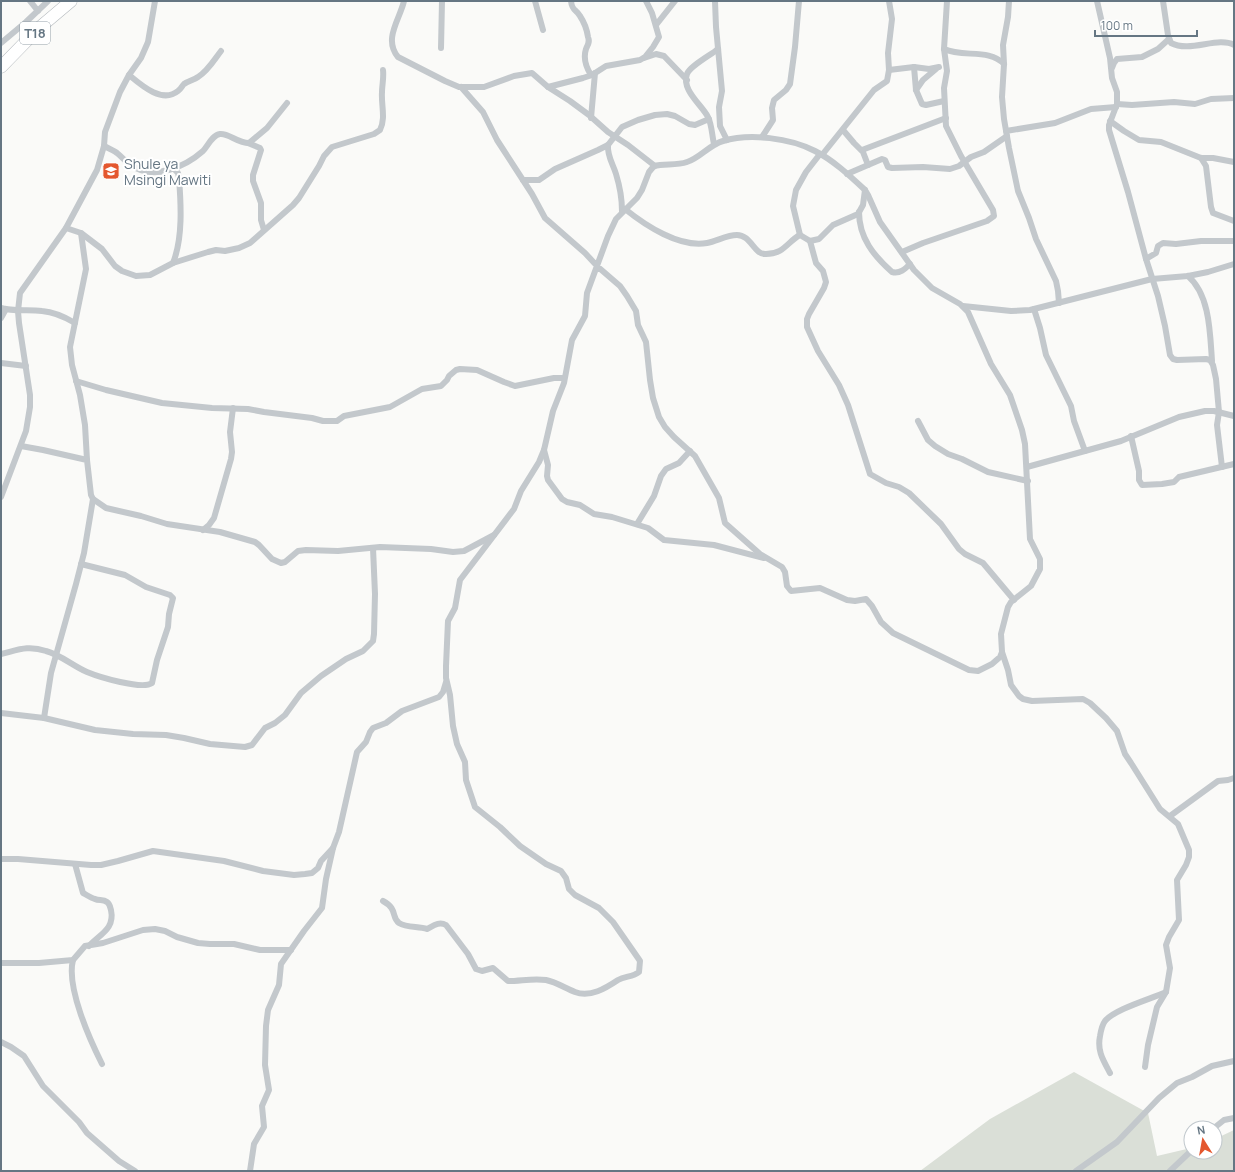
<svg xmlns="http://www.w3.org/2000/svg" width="1235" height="1172" font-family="Manrope,sans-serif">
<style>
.green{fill:#dadfd7}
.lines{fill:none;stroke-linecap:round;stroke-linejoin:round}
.highway-casing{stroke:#b4b9bd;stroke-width:13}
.street{stroke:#c3c8cc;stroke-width:6}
.highway{stroke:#fff;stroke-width:12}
.labels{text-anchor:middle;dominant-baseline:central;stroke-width:4;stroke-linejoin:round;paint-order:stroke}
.shield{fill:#fff;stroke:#939fa8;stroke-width:1}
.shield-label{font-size:13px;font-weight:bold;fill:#657683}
.poi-label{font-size:14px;fill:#657683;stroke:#fff;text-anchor:start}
</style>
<rect width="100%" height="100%" fill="#fafaf8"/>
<polygon class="green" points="1074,1072 1148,1113 1157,1156 1191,1148 1191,1152 1215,1152 1215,1139 1234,1130 1234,1171 920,1171 990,1119"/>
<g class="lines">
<g class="highway-casing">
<polyline id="highway" points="1,67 39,28 71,1"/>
</g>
<g class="street">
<polyline points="30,1 38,11"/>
<path d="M404 1C400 19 383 39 398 57L445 81 459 87H484L514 76 532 73 548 87 570 101 589 115 608 132 628 145 655 166"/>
<polyline points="535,1 543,30"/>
<path d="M571 1C572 11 576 9 580 16 584 22 587 30 588 37 590 42 588 44 586 49 583 58 586 67 591 75"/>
<polyline points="715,1 716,27 722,91 719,107 720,126 727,140"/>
<polyline points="1009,1 1008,17 1003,45 1004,64 1002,97 1004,119 1009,148 1018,191 1029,218 1036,239 1056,281 1058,291 1059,303"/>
<polyline points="1097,1 1110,58 1112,78 1117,92 1117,104 1109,125 1109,130 1128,192 1146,259 1158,296 1165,326 1170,355 1173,359 1177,360 1206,359 1210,360 1213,365 1216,379 1219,412 1217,425 1222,467"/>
<path d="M1163 1 1168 35 1171 43C1190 53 1218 36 1234 45"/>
<polyline points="656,25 675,1"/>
<polyline points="1,43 26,22 48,1"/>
<polyline points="441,48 442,1"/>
<path d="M944 49C963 58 989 48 1004 64"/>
<polyline points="644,58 656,54 664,56 687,80"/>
<polyline points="914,67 916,90 922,104 926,105 944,101"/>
<polyline points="1112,68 1114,63 1117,59 1142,57 1158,49 1169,39"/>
<polyline points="889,70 914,67 929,69 939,67"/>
<path d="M129 75C141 85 162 104 178 91 181 89 182 86 184 84 188 81 194 80 198 77 208 71 214 60 221 51"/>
<polyline points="548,87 583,78 592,75 606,66 640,60 645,57 653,47 659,37 652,13 646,1"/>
<polyline points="916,90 923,80 936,69"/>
<polyline points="1117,104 1132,105 1174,102 1195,104 1211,99 1234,98"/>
<polyline points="591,118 595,73"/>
<polyline points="1110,121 1124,131 1139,140 1161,142 1201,158 1213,158 1234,162"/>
<polyline points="843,130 854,143 863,152 868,165"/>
<polyline points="1006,131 1055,123 1091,109 1116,107"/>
<polyline points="762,137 773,120 772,108 774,100 786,90 790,84 795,47 799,1"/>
<polyline points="248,143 260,148 261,150 253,175 253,181 261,203 261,220 264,230"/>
<path d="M714 144C712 136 712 125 708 117 702 105 681 90 687 74 690 66 711 55 718 49"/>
<path d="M608 145C607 156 613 164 616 174 620 187 622 198 622 211"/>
<path d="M104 146C108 148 113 150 117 153 122 157 126 162 131 165 153 181 185 167 203 151 208 146 212 135 220 134 229 133 237 143 249 143L267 128 287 103"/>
<polyline points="862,150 946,118"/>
<polyline points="822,155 874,90 887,81 889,70 888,53 892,19 889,1"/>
<polyline points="1201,158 1206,166 1211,207 1213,213 1234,221"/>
<polyline points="847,174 882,159 885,160 888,167 892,168 923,167 950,169 959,166 971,157 984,152 1007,136"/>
<polyline points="523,180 539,180 555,169 598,150 608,145 622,127 638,120 655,115 667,114 675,116 689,124 695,125 709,119"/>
<path d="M625 209C646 226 680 248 707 243 717 241 727 235 737 235 751 235 754 255 766 254 784 254 787 242 800 235L810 241 819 239 833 225 858 214 863 205 865 190"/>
<path d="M859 212C859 238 874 256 892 272 900 274 905 269 910 264"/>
<path d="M66 228 81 233 102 249 115 266 122 271 136 276 150 275 173 263 208 252 216 250 225 251 239 248 250 243 293 205 299 198 319 166 324 156 332 147 374 134 380 130C386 118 381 105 382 92 382 85 384 78 383 70"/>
<polyline points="81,233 86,269 70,347 72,365 80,395 85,425 87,460"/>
<polyline points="800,235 793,206 796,190 806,172 820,154"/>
<polyline points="810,241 816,263 823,271 826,282 824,288 809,314 807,319 807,327 818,351 839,385 848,405 870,474 886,483 899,487 909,493 941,524 959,549 965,554 983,563 1014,600"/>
<polyline points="902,252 923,243 987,221 994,216 993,210 961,156 946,126 944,88 947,71 944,49 947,1"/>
<polyline points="1146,259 1156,253 1158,246 1163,243 1176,244 1201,241 1234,241"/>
<path d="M173 263C183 238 181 204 179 178L178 173 174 169"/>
<path d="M1188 276C1210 295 1210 333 1212 361"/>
<polyline points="963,306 1011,311 1030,310 1152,279 1188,276 1208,272 1234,264"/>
<path d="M1 308C15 312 28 309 42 311 54 312 65 317 75 323"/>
<polyline points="1034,309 1040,328 1046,355 1071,406 1074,421 1085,451"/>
<polyline points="1,318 6,309"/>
<polyline points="1,363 26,366"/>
<polyline points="76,381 106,390 162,403 212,408 248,409 264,412 312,418 323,421 337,421 344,416 390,407 422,389 441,386 447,380 449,376 456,370 460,369 477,370 504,382 515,386 554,378 564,378"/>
<polyline points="918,421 928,440 935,446 948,454 962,459 988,472 1028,481"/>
<polyline points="1131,436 1139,471 1139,480 1142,485 1162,484 1174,482 1179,477 1234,464"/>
<polyline points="21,446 43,450 87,460 91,495 93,499 106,508 141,516 167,524 220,532 255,542 259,545 272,559 281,563 285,562 298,551 306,550 338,551 380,547 431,549 453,552 464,551 494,535"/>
<polyline points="544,450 548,465 547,476 548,480 562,499 567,502 580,505 594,514 612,517 648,528 664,540 714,545 764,558"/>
<polyline points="1027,467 1121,441 1179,417 1205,411 1214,411 1234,416"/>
<polyline points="1,497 26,431 30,407 30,395 19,323 18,311 20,293 66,228 97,170 104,146 105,132 120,92 129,75 141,58 148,42 155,1"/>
<polyline points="637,524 654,496 661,476 666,469 679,463 690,451"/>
<polyline points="203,530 209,525 214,518 231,459 232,452 230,432 233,408"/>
<polyline points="1002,652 1008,670 1011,685 1019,696 1023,699 1032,701 1083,699 1090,703 1106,718 1117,731 1125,754 1131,763 1160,809 1178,824 1189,850 1189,857 1186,865 1177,880 1179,920 1169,937 1166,945 1170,968 1166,992 1157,1007 1148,1045 1145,1067"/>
<path d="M1 654C18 650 28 645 46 651 61 655 73 666 87 672 99 677 142 690 152 683L157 660 168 627 169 614 173 598 170 595 146 587 125 575 81 564"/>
<polyline points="1,713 44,718 95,730 133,734 166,735 184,738 210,744 245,747 252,745 265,728 275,723 285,715 301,693 321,676 346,659 363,651 373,641 374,634 375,594 373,548"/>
<polyline points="44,718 51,673 76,584 84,553 93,499"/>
<polyline points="1170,816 1218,781 1228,780 1234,778"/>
<polyline points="1,859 18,859 91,865 101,865 118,861 153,851 224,861 263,871 294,875 305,874 312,873 318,868 321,861 333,848"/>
<path d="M75 864 83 893C87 895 91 898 95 899 99 901 103 899 107 902 110 904 110 907 111 910 115 929 100 934 89 946"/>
<path d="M383 901C398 909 391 917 399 923 407 928 419 926 427 929 433 926 439 921 446 925L468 954 476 969 482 971 493 968 508 981C521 981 533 978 546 980 556 982 565 988 575 992 590 998 606 988 618 980 625 976 633 977 639 972L640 961 638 958 613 922 599 908 575 895 569 889 566 878 561 871 546 864 520 846 500 827 475 807 466 780 465 762 457 744 453 726 450 695 446 678V666L448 621 455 608 460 580 514 509 521 491 539 462 544 450 553 411 564 383 572 340 585 316 587 293 608 236 616 219 637 198 642 190 649 172 654 166C664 163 676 166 687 162 700 158 709 145 723 141 750 133 790 138 815 151 833 160 850 176 865 190L868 195 880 222 914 270 932 288 960 304 968 312 991 364 1010 395 1022 430 1025 444 1030 539 1040 559V569L1031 586 1011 602 1008 607 1001 634 1002 652 1000 657 992 664 978 671 969 670 893 633 881 622 872 606 866 599 855 601 847 600 820 588 791 591 787 586 785 572 782 567 760 554 725 523 719 498 695 456 674 437 665 427 659 417 653 398 650 380 646 342 638 325 636 311 627 296 620 286 598 267 585 253 545 218 532 194 497 140 483 112 461 87"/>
<path d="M73 960C66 987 90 1040 102 1064"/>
<polyline points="1,963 39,963 73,960 85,946 103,943 143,930 155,929 165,931 177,937 198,943 210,944 234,944 260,950 291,950"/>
<polyline points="1,1042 11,1047 24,1056 43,1086 79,1122 87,1133 119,1161 135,1171"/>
<path d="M1110 1073C1103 1060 1097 1051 1100 1036 1101 1030 1102 1025 1105 1021 1115 1009 1151 999 1166 992"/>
<polyline points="1214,1128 1224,1120 1234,1118"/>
<polyline points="250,1171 254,1144 264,1127 262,1106 269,1090 265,1065 266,1026 268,1010 279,985 281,964 304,931 322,908 326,879 333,848 339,832 357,752 366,742 370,732 373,728 386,723 402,711 439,697 443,692 446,682"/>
<polyline points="1076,1171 1117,1142 1159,1098 1177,1083 1192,1077 1212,1066 1234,1061"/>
<polyline points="1170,1171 1191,1151"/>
</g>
<use href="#highway" class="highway"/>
</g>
<defs>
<g id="school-square" transform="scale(0.9)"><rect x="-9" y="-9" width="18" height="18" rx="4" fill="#e4572e" stroke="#fff"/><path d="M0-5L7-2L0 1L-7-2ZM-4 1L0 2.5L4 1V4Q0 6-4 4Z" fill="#fff"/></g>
</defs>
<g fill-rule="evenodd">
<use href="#school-square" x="111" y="171"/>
</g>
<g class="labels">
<rect class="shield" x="20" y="22" width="30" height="22" rx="3"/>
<g class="shield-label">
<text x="35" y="33">T18</text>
</g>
<g class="poi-label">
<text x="124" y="163">Shule ya<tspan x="124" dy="16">Msingi Mawiti</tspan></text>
</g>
</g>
<rect width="1235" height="1172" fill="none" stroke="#657683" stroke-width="4"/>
<g transform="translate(1203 1140) rotate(349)"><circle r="19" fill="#ffffff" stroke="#c1c8cd"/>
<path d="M0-3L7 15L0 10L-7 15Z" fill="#e4572e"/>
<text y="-6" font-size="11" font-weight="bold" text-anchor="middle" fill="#657683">N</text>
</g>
<path d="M1095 30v6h102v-6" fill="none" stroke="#657683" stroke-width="2"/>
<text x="1101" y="30" font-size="12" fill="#657683" stroke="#ffffff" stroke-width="3" paint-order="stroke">100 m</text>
</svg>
